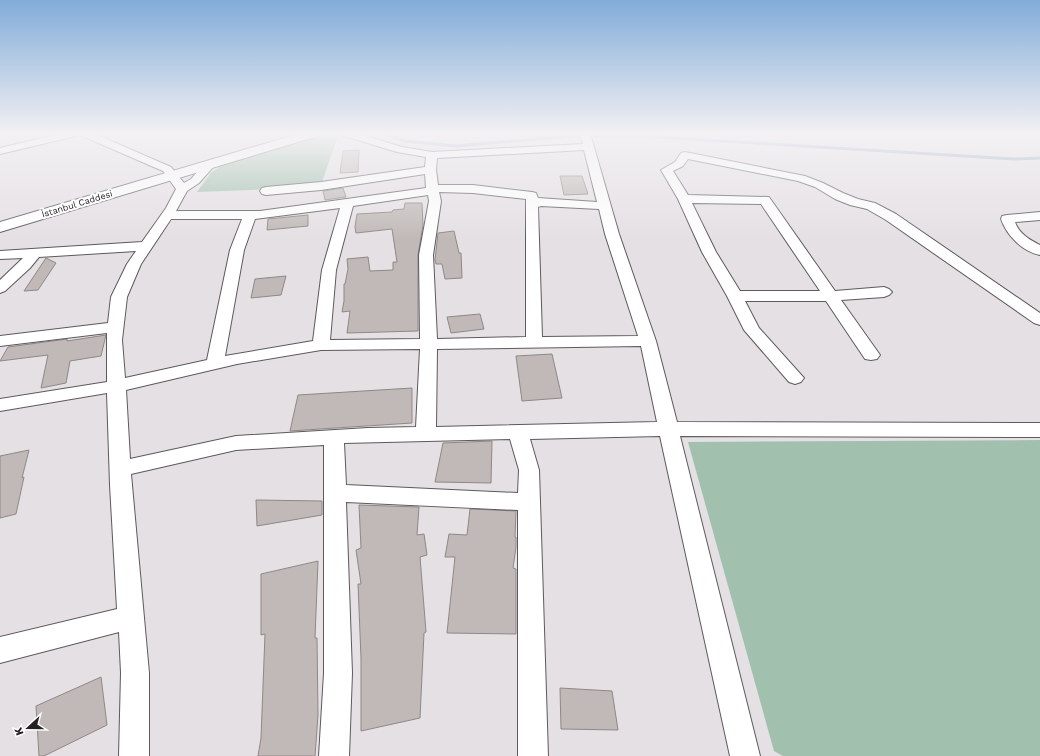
<svg xmlns="http://www.w3.org/2000/svg" width="1040" height="756" font-family="'Work Sans',sans-serif">
<style>
.green{fill:#a1c0ae}
.lines{fill:none;stroke-linecap:round;stroke-linejoin:round}
.stream{stroke:#899fc2;stroke-width:3}
.building{fill:#c0b9b7;stroke:#8e8886}
.minor-casing{stroke:#5d595d;stroke-width:2}
.major-casing{stroke:#5d595d;stroke-width:2}
.minor{fill:#fff;fill-rule:evenodd}
.major{fill:#fff;fill-rule:evenodd}
.labels{text-anchor:middle;dominant-baseline:central;stroke-width:4;stroke-linejoin:round;paint-order:stroke}
.far-street-label{font-size:9px;fill:#232123;stroke:#fff}
</style>
<rect width="100%" height="100%" fill="#e5e0e4"/>
<g class="green">
<polygon points="332,134 338,136 321,185 275,189 197,192 211,173 222,165 319,135"/>
<polygon points="1040,440 1040,756 783,756 774,751 688,442"/>
</g>
<g class="lines">
<polyline class="stream" points="383,133 405,141 456,146 572,136 642,136 1014,159 1040,158"/>
</g>
<g class="building">
<polygon points="359,150 358,172 340,173 343,151"/>
<polygon points="560,176 582,176 588,194 564,195"/>
<polygon points="343,188 346,197 325,200 323,191"/>
<polygon points="405,203 422,203 423,225 418,255 418,331 347,333 350,311 342,312 344,301 344,284 345,284 348,269 347,259 368,257 370,271 393,270 393,262 397,262 392,229 356,233 355,227 357,214 392,212 393,210 404,209"/>
<polygon points="308,215 308,226 267,230 268,219"/>
<polygon points="454,231 459,253 461,253 462,278 445,279 442,264 436,264 435,260 438,233"/>
<polygon points="46,258 56,263 38,290 24,291"/>
<polygon points="286,276 281,295 251,298 255,279"/>
<polygon points="480,314 484,329 451,333 447,317"/>
<polygon points="106,335 101,356 70,361 66,383 41,388 48,355 0,361 8,347 67,339 67,341"/>
<polygon points="552,354 562,398 522,401 516,356"/>
<polygon points="412,388 412,423 290,431 298,395"/>
<polygon points="492,441 491,483 435,482 443,443"/>
<polygon points="29,450 22,478 24,477 16,514 0,518 0,456"/>
<polygon points="256,500 322,501 322,515 257,526"/>
<polygon points="359,505 419,507 417,535 424,534 427,555 420,557 426,632 424,633 420,718 361,731 361,658 358,584 361,584 356,550 361,548"/>
<polygon points="470,509 516,511 515,537 516,537 516,547 513,568 516,569 516,634 447,633 455,557 445,557 449,534 467,535"/>
<polygon points="318,561 315,638 317,638 318,715 315,756 258,756 261,738 265,634 261,635 261,574"/>
<polygon points="101,677 107,725 44,756 39,756 36,706"/>
<polygon points="560,688 612,691 618,730 561,729"/>
</g>
<g class="lines">
<g class="minor-casing">
<g id="minor">
<path d="M63 133H93L171 167 184 183 191 179 205 163H213L215 165 199 183 187 191 176 211H260L426 188 425 174 321 190 266 195 262 194 260 191 262 188 266 187 321 182 425 167 426 157 397 152 341 135 340 133H356L402 147 432 152 583 144 580 133H590L619 234 656 341 677 422 1040 423V437L680 436 760 756H730L660 436 530 439 539 470 548 756H518V510L346 502 352 673 349 756H319L324 673V445L236 450 131 474 149 673V756H119L121 673 119 632 0 663V637L117 609 110 485 107 393 0 411V399L107 382V333L0 346V336L108 323 111 297 127 264 136 251 39 257 30 268 5 291 0 293V280L23 258 0 259V251L142 242 166 208 176 189 163 171 80 135 0 154V148ZM584 150 597 202 538 198 536 193 532 192 473 185H438L436 170 437 158ZM439 192 473 193 526 199V337L437 339 433 255 441 201ZM428 195 429 201 419 255 420 339 330 340 336 270 353 206ZM541 206 599 209 605 234 638 336 542 337 538 207ZM340 208 322 270 313 341 225 356 244 250 255 219ZM171 219H242L230 250 207 360 125 378 122 340 127 297 141 264ZM641 346 657 422 436 427 437 349ZM420 349 416 427 368 428 236 436 130 459 126 390 237 364 321 350ZM510 439 519 470 518 493 346 485 344 443Z"/>
<path d="M685 152 805 176 823 183 843 193 858 199 875 203 896 214 1040 313V325L1034 323 886 220 867 209 850 205 835 199 815 187 798 181 688 159 683 166 673 171 688 195 769 197 835 291 884 287 889 289 892 292 889 295 884 297 841 300 880 355 877 359 871 360 865 359 826 301H745L759 328 804 378 801 382 795 384 789 382 744 330 727 296 702 252 678 199 661 170 675 162 681 153ZM692 203 761 204 820 291H740L716 252Z"/>
<path d="M1040 212V220L1015 222C1019 234 1030 240 1040 245V255C1022 251 1007 236 1001 219L1002 216 1007 215Z"/>
</g>
</g>
<g class="major-casing">
<polygon id="major" points="301,133 320,133 318,136 0,232 0,222"/>
</g>
<use href="#minor" class="minor"/>
<use href="#major" class="major"/>
</g>
<linearGradient id="sky" x2="0" y2="1"><stop stop-color="#82acd9"/><stop offset="0.56" stop-color="#f3f1f3"/><stop offset="1" stop-color="#f3f1f3" stop-opacity="0"/></linearGradient>
<rect width="1040" height="239" fill="url(#sky)"/>
<g class="labels">
<g class="far-street-label">
<text transform="translate(77 204) rotate(-17)">İstanbul Caddesi</text>
</g>
</g>
<g transform="translate(28 728) rotate(249)" stroke="#ffffff" stroke-width="3" paint-order="stroke">
<path d="M0-3L7 15L0 10L-7 15Z" fill="#232123"/>
<text y="-6" font-size="11" font-weight="bold" text-anchor="middle" fill="#232123">K</text>
</g>
</svg>
